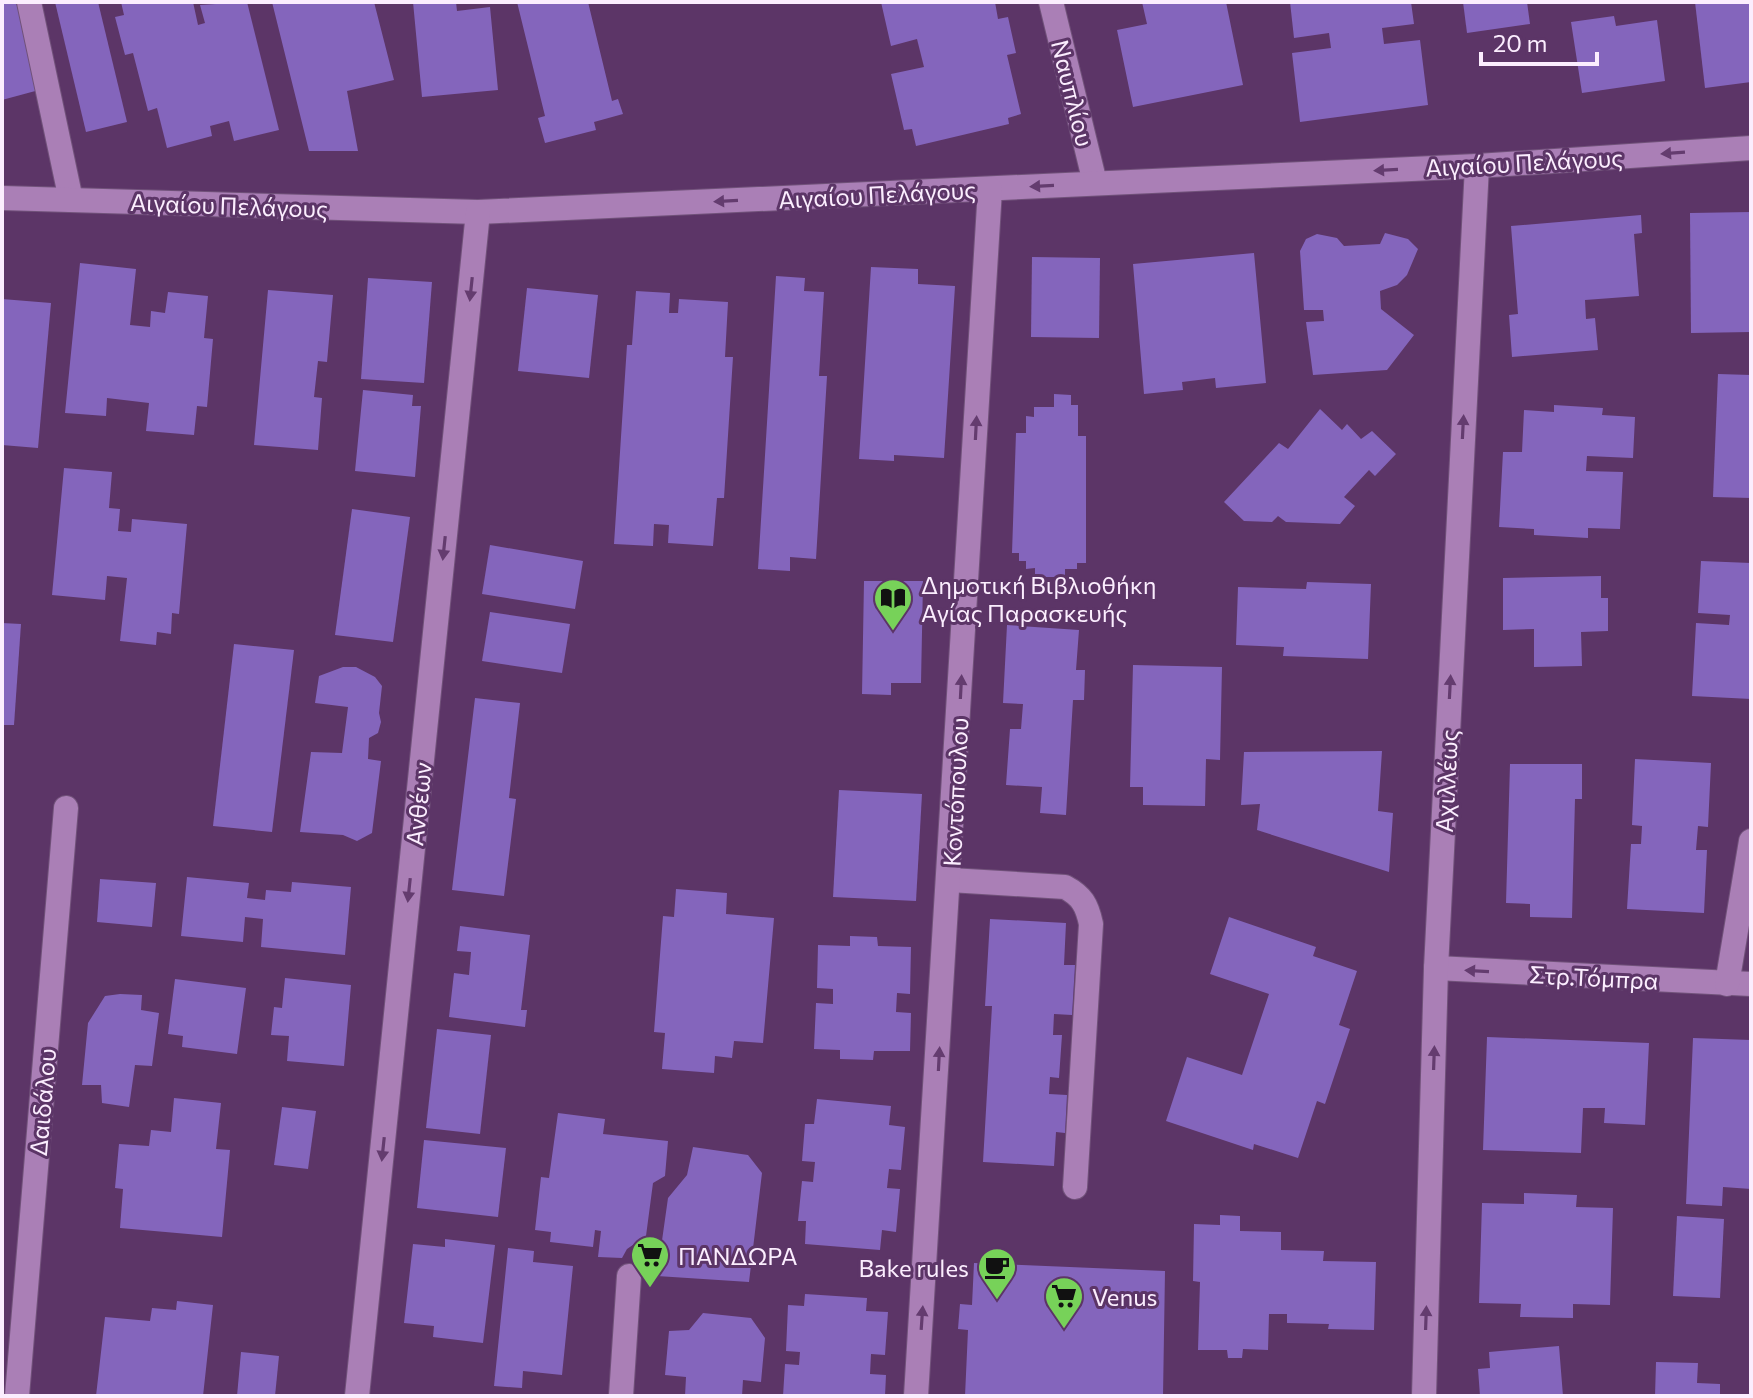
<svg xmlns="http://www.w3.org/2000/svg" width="1753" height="1398" font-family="Commissioner,sans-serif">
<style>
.building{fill:#8465bc}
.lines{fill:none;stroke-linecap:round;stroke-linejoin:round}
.minor-casing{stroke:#71527a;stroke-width:26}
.minor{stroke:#aa7fb6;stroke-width:24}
.oneway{fill:#643c6f}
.labels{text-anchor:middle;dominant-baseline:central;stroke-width:6;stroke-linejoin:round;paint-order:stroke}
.street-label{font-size:24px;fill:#fbedfe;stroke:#5c3567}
.poi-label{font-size:24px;fill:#fbedfe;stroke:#5c3567;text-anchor:start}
</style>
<rect width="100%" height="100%" fill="#5c3567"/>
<g class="building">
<polygon points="2,2 16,2 39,90 2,100"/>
<polygon points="55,2 98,2 127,122 86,132"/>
<polygon points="121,2 193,2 198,25 205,23 200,5 247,2 279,130 234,141 229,121 210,126 212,136 167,148 157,108 148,111 133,53 125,55 115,17 124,15"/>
<polygon points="272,2 374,2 394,80 347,91 358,151 309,151"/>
<polygon points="413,2 456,2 457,11 490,7 498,90 422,97"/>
<polygon points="517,2 588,2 612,101 618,99 623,114 594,122 596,130 545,143 538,118 545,116"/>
<polygon points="881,2 995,2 998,19 1008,17 1016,53 1007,55 1021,114 1008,118 1009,124 916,146 912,129 904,130 891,74 924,67 917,39 891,46"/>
<polygon points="1142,2 1226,2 1243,85 1133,107 1117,30 1147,24"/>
<polygon points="1290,2 1411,2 1414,24 1382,28 1384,44 1420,40 1428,105 1300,122 1292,53 1331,48 1329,33 1294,38"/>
<polygon points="1463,2 1527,2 1530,24 1467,33"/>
<polygon points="1695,2 1751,2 1751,82 1705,88"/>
<polygon points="1614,16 1616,26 1657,20 1665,81 1582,93 1571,22"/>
<polygon points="1751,212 1751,332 1691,333 1690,213"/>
<polygon points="1641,215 1642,233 1634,234 1639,296 1585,300 1586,319 1595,318 1598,350 1512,357 1509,315 1518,314 1511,226"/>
<polygon points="1385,233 1408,239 1418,249 1407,275 1397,285 1380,291 1381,309 1414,335 1387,370 1313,375 1306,322 1324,321 1323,310 1304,310 1300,251 1306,239 1317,234 1337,238 1344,246 1380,244"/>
<polygon points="1254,253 1266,383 1216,388 1215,378 1182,382 1183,390 1144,394 1133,264"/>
<polygon points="1032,257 1100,258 1099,338 1031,337"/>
<polygon points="80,263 136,269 130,325 150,327 151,311 165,313 168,292 208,296 204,338 213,339 207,407 197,406 194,435 146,431 149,403 107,398 106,416 65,413"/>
<polygon points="871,267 918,269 918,284 955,286 944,458 894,455 894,461 859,459"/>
<polygon points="776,276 805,278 804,291 824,292 819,376 827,376 816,559 790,557 790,571 758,569"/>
<polygon points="368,278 432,282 424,383 361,379"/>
<polygon points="527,288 598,295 589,378 518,371"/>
<polygon points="268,290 333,295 327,362 318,361 314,397 322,398 318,450 254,445"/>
<polygon points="636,291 670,293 669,313 678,313 679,299 728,302 725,357 733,357 724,498 717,498 713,546 668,543 669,525 654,524 653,546 614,544 627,345 632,345"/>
<polygon points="2,299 51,303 38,448 2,445"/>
<polygon points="1718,374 1751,375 1751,498 1713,497"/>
<polygon points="363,390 413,395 412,406 421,406 415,477 355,471"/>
<polygon points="1054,394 1071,395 1071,405 1078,405 1078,436 1086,436 1086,563 1077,563 1077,569 1065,569 1065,577 1035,577 1035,568 1026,569 1026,561 1019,561 1019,553 1012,553 1016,433 1026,433 1026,416 1034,417 1034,407 1054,407"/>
<polygon points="1554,405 1603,408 1602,415 1635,417 1633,458 1587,456 1586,471 1623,472 1620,529 1588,528 1588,538 1534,535 1534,529 1499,527 1503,452 1522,452 1524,410 1554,412"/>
<polygon points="1320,409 1342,430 1347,424 1361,439 1372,431 1396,454 1375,476 1369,470 1344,497 1355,506 1340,524 1286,522 1278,516 1272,522 1244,521 1224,502 1279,443 1288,449"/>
<polygon points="64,468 112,472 109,508 120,509 118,531 131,532 132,519 187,524 179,614 172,613 171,634 157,632 156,645 120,641 127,578 107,576 105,600 52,595"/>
<polygon points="352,509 410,517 393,642 335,635"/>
<polygon points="490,545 583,561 575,609 482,594"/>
<polygon points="1701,561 1751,563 1751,699 1692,696 1696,623 1729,625 1730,615 1698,613"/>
<polygon points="1601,576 1601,598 1608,598 1608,631 1581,632 1582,666 1534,667 1534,629 1503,630 1503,578"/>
<polygon points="864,581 923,581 921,683 891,683 891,695 862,694"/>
<polygon points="1307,582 1371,584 1368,659 1283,656 1284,647 1236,645 1238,587 1306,589"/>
<polygon points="490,612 570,624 562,673 482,661"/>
<polygon points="2,623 21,624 14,725 2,725"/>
<polygon points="1007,625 1079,630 1076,670 1085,670 1084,700 1073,700 1066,815 1040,813 1042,787 1006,785 1010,729 1021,729 1023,704 1003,703"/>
<polygon points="234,644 294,650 272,832 213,826"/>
<polygon points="1133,665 1222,667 1220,760 1206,759 1205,806 1143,805 1143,787 1130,787"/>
<polygon points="343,667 356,667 375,677 382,686 379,713 381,722 378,733 369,738 368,759 381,761 372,833 357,841 343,835 300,832 311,752 342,753 348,707 315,703 319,676"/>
<polygon points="475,698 520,703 509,798 516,799 504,896 452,890"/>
<polygon points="1382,751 1378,811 1393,813 1389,872 1257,830 1260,804 1241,805 1244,752"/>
<polygon points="1635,759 1711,763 1708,827 1698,826 1696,850 1707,850 1704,913 1627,909 1631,844 1641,844 1642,826 1632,825"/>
<polygon points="1510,764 1582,764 1582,799 1575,799 1572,918 1530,917 1530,904 1506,903"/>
<polygon points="839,790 922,794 916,901 833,897"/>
<polygon points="187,877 249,883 247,898 265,900 266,890 291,892 292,882 351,887 345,955 261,947 263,919 245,917 243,942 181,936"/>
<polygon points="100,879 156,883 152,927 97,922"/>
<polygon points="676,889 727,893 726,914 774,918 763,1043 734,1041 732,1058 715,1056 714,1073 662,1069 665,1033 654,1032 663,916 674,917"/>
<polygon points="1229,917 1316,947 1313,956 1357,971 1339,1025 1350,1029 1325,1104 1317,1101 1298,1158 1254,1144 1253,1150 1166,1121 1187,1057 1242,1075 1269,994 1210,974"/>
<polygon points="990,919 1066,923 1064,965 1075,965 1072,1015 1054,1014 1053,1035 1062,1035 1059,1078 1050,1077 1049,1094 1067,1095 1065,1133 1056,1132 1054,1166 983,1162 992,1006 985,1006"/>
<polygon points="460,926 530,935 521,1010 527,1010 525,1027 449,1017 454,973 469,975 471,952 457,951"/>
<polygon points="850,936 877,937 878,946 911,947 910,994 897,993 896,1012 911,1013 910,1051 874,1051 873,1060 840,1059 840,1050 814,1049 816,1003 833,1004 833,989 817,988 818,945 850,946"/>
<polygon points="285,978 351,985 344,1066 287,1061 289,1036 271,1035 274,1007 282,1008"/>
<polygon points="175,979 246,988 237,1054 182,1047 183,1036 168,1034"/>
<polygon points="120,994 142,995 141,1010 159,1013 152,1066 135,1065 129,1107 102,1103 101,1085 82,1085 88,1023 105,996"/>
<polygon points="437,1029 491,1035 480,1134 426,1128"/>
<polygon points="1487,1037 1649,1043 1645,1125 1604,1123 1605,1108 1583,1108 1581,1153 1483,1150"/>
<polygon points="1693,1038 1751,1040 1751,1189 1723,1187 1722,1206 1686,1204"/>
<polygon points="174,1098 221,1103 216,1149 230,1150 222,1237 120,1228 123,1189 115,1188 119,1144 149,1146 151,1130 171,1132"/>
<polygon points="817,1099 891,1106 889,1125 905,1127 901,1170 889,1169 887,1188 900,1189 896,1232 882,1230 880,1250 805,1244 806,1221 798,1221 802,1181 813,1182 815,1162 802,1161 805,1124 814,1124"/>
<polygon points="282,1107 316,1111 308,1169 274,1165"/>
<polygon points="558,1113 605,1119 603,1134 668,1141 665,1176 653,1183 646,1236 627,1249 622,1258 598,1257 601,1231 595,1230 593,1247 550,1242 551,1232 535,1230 541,1177 549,1178"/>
<polygon points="424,1140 506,1148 498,1217 417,1208"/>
<polygon points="693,1147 748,1155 762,1173 749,1282 657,1276 668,1198 687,1175"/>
<polygon points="1524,1193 1577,1195 1576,1207 1613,1208 1610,1305 1573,1304 1573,1318 1520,1317 1521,1304 1479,1303 1482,1203 1524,1204"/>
<polygon points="1220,1215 1240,1216 1240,1231 1281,1232 1281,1250 1324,1251 1323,1261 1376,1262 1374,1330 1328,1329 1329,1324 1287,1323 1287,1314 1269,1314 1268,1350 1243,1349 1242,1358 1228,1358 1227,1350 1198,1350 1200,1282 1193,1281 1194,1224 1220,1225"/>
<polygon points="1677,1216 1724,1219 1720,1298 1673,1296"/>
<polygon points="445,1239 495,1245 483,1343 433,1337 434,1326 404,1323 413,1244 445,1247"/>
<polygon points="508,1248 534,1251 533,1262 573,1266 562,1375 523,1371 522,1388 494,1386"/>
<polygon points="974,1263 1165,1271 1163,1396 965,1396 968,1330 958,1329 960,1304 972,1305"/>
<polygon points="805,1294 867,1298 866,1311 888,1312 885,1355 871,1354 870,1374 886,1375 885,1396 783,1396 785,1364 799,1365 800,1352 786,1351 788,1305 804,1306"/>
<polygon points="177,1301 213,1305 203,1396 96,1396 105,1317 150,1321 152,1308 176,1310"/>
<polygon points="703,1313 751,1318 765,1338 761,1382 743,1380 742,1396 685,1396 686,1377 665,1375 669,1331 689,1330"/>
<polygon points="1559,1346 1563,1396 1480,1396 1478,1369 1490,1368 1489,1352"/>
<polygon points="241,1352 279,1356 275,1396 237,1396"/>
<polygon points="1656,1362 1698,1363 1697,1383 1720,1384 1720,1396 1655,1396"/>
</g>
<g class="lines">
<g class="minor-casing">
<g id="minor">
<polyline points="29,2 71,200"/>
<polyline points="1051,2 1095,183"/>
<polyline points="2,198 478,212 1477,166 1751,148"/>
<path d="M950 880 1065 887C1082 896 1087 905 1091 924L1075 1187"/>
<polyline points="1436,968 1751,984"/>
<polyline points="1727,984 1751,841"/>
<polyline points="17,1396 66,808"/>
<polyline points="357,1396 478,212"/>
<polyline points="621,1396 629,1276"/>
<polyline points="916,1396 990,189"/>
<polyline points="1424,1396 1436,968 1477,166"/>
</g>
</g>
<use href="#minor" class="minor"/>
</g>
<defs><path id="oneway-solid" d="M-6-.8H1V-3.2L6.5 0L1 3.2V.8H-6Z" transform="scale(2)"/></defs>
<g class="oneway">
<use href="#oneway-solid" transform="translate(1673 153) rotate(176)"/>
<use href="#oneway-solid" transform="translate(1386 170) rotate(177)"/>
<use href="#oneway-solid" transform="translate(1042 186) rotate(177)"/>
<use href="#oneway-solid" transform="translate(726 201) rotate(177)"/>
<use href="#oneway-solid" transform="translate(471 289) rotate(96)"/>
<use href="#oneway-solid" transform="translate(1463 427) rotate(-87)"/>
<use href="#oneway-solid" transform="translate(976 428) rotate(-87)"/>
<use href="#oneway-solid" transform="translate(444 548) rotate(96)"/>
<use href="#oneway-solid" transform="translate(961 687) rotate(-87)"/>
<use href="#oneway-solid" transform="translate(1450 687) rotate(-87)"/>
<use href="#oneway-solid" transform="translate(409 890) rotate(96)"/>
<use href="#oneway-solid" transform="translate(1477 971) rotate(-177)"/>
<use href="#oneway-solid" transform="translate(1434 1058) rotate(-88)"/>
<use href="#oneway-solid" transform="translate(939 1059) rotate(-87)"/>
<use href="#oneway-solid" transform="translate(383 1149) rotate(96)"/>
<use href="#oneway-solid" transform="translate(922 1318) rotate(-86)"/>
<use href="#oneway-solid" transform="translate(1426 1318) rotate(-88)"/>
</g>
<defs>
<g id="library-pin" transform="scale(2)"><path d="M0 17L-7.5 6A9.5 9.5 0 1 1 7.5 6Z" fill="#77d259" stroke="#5c3567"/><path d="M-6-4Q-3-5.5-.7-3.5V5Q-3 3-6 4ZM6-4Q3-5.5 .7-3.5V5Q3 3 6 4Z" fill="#111"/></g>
<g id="supermarket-pin" transform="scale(2)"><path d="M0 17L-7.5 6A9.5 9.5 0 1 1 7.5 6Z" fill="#77d259" stroke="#5c3567"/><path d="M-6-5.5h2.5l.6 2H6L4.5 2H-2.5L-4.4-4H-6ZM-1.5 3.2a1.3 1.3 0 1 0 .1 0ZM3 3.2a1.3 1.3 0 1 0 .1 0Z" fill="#111"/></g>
<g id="cafe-pin" transform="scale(2)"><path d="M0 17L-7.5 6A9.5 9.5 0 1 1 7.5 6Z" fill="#77d259" stroke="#5c3567"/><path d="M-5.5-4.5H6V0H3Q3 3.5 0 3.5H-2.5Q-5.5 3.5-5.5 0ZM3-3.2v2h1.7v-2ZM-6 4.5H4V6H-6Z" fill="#111"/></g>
</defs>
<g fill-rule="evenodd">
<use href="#library-pin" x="893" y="598"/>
<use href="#supermarket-pin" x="650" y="1255"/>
<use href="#cafe-pin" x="997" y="1267"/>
<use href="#supermarket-pin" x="1064" y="1296"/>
</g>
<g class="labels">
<g class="street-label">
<text transform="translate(1073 93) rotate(76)">Ναυπλίου</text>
<text transform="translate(1524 162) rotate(-3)">Αιγαίου Πελάγους</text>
<text transform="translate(877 194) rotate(-3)">Αιγαίου Πελάγους</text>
<text transform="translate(229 205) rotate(2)">Αιγαίου Πελάγους</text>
<text transform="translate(1446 781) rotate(-87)">Αχιλλέως</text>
<text transform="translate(955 792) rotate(-87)">Κοντόπουλου</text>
<text transform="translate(418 804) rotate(-84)">Ανθέων</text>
<text transform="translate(1594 977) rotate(3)">Στρ.Τόμπρα</text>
<text transform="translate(42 1102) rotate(-85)">Δαιδάλου</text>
</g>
<g class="poi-label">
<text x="921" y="584">Δημοτική Βιβλιοθήκη<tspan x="921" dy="28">Αγίας Παρασκευής</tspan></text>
<text x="678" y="1255">ΠΑΝΔΩΡΑ</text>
<text x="969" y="1267" text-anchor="end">Bake rules</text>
<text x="1092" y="1296">Venus</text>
</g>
</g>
<rect width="1753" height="1398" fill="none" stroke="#fbedfe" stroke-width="8"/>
<path d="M1481 52v12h116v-12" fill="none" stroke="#fbedfe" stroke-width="4"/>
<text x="1493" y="52" font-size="24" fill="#fbedfe" stroke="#5c3567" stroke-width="6" paint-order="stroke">20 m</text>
</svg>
